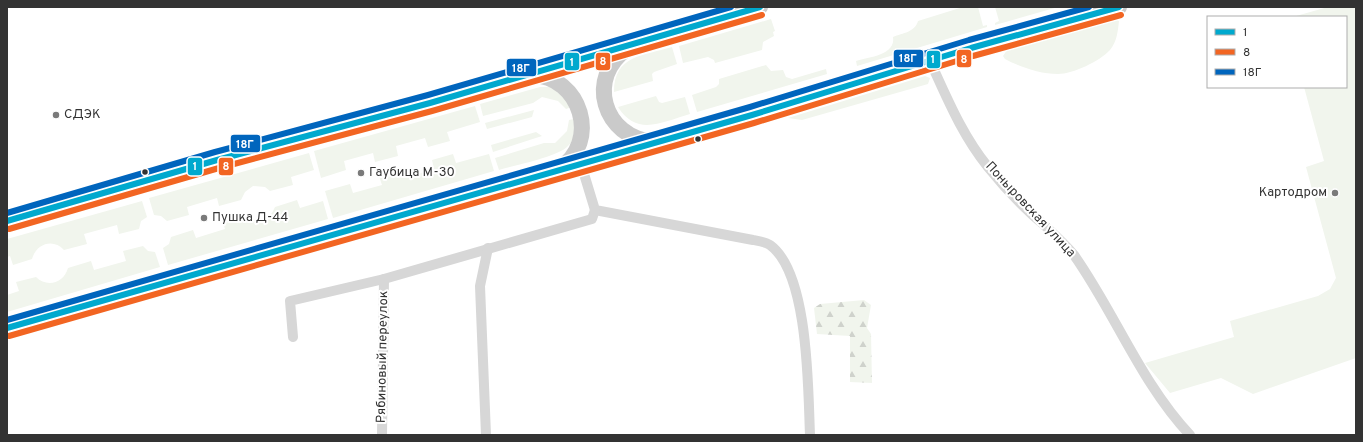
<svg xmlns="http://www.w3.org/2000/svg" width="1363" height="442" font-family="Overpass,sans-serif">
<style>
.grass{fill:#f1f5ed}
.forest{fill:url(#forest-firs)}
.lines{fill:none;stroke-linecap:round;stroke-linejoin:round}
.minor{stroke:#d7d7d7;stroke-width:10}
.primary{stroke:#cacaca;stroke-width:16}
.bus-1-casing{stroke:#fff;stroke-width:9}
.bus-2-casing{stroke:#fff;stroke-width:9}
.bus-3-casing{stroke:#fff;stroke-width:9}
.bus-1{stroke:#00a9ce;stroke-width:6}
.bus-2{stroke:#f26522;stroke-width:6}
.bus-3{stroke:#0065bd;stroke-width:6}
.poi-dot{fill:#7a7a7a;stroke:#fff;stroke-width:1.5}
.bus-dot{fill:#333;stroke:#fff;stroke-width:1.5}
.labels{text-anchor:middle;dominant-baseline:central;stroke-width:4;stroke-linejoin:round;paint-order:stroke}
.poi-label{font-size:13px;fill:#333;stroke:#fff;text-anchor:start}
.street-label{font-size:13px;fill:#333;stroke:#fff}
.line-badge{stroke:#fff;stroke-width:1.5}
.badge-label{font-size:11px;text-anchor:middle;font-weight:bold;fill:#fff}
</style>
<defs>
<pattern id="forest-firs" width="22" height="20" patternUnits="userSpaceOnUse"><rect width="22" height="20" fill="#f1f5ed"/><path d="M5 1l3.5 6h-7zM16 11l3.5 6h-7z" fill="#cfd2cc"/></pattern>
</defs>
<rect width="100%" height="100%" fill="#fff"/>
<g class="grass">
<path d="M963 7H978L983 26 987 25V27L857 66 856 61C869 57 896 55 893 37 903 33 915 32 918 21Z"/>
<polygon points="995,7 1058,7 995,25 995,23 999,21"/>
<polygon points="1328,7 1356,7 1356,358 1253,394 1221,378 1170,393 1145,363 1234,337 1230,321 1318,296 1330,289 1336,278 1306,167 1324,161 1304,87 1346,87 1346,17 1296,16"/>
<polygon points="771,19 775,31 773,32 774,36 763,42 762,50 715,63 714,60 708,57 683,63 679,46"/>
<path d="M1117 20 1119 21C1118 30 1117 42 1110 50 1100 61 1073 74 1058 74 1040 74 1020 67 1005 59L1003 56 1007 50Z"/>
<path d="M672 47 677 64 654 72 652 74 653 81 614 92C614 55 643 56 672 47Z"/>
<polygon points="766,65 771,71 783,70 786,77 792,79 826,69 827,74 697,112 692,95 716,87 719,84 719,79"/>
<polygon points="925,76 930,78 928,84 802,120 788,118"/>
<polygon points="540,87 551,87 575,106 566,109 558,101 542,97 533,103 483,116 480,104"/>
<path d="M656 96 659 102 662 103 685 97 690 114C662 122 637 137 618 107Z"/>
<polygon points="475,106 480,122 447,132 450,141 428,147 425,138 396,146 398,156 375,162 373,153 344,161 346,170 321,178 314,151"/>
<polygon points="534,110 532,117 487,129 485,123"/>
<path d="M578 118C576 127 576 139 568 146 558 157 515 165 499 170L495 158 544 143H555L567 131 569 120Z"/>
<polygon points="536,132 542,136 493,152 491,145"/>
<polygon points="309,153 314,170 291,177 293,185 270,191 265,187 253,186 245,192 241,200 219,206 217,198 187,207 189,215 167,221 161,216 154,215 149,198"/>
<polygon points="453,154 456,163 489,154 494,171 333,218 325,191 350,184 353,193 382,185 379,176 402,169 405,178 434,169 432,160"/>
<polygon points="297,200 300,208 323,201 328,219 168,265 163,248 169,244 171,237 193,230 196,238 225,229 223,222 245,215 253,220 263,221 272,213 275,207"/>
<path d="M142 201 147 217 141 221 139 229 119 234 117 225 84 234 87 244 64 250C53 238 36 244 32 259L13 265 10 256 7 257V239Z"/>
<path d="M143 246 148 251 155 252 160 267 7 312V295L19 291 16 282 36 277C47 288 64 283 68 268L91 261 94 270 126 261 123 251Z"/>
</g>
<polygon class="forest" points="864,300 871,305 867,328 871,334 872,383 850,382 850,336 817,334 814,308 820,304"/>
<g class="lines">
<g class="minor">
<path d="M930 61C947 98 962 135 988 167 1004 187 1024 208 1044 225 1055 235 1065 244 1074 255 1115 313 1141 383 1190 435"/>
<path d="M581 164 595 210 753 240C759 241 766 242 770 245 809 273 808 390 810 435"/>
<polyline points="293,337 290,301 384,279 592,219 595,210"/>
<polyline points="382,435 384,279"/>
<polyline points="486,435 480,286 488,248"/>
</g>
<g class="primary">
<path d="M628 48C585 77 603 138 654 142"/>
<path d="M532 75C581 76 601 142 559 169"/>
<polyline points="7,221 217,160 430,103 760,7"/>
<polyline points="7,328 752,115 971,48 1119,7"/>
</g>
<g class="bus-1-casing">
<g id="bus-1">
<polyline points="7,221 217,160 430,103 760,7"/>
<polyline points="7,328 752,115 971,48 1119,7"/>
</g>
</g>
<g class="bus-2-casing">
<g id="bus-2">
<polyline points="9,229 219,168 432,111 762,15"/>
<polyline points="9,336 754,123 973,56 1121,15"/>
</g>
</g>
<g class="bus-3-casing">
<g id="bus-3">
<polyline points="7,213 215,152 428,95 731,7"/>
<polyline points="7,320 750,107 969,40 1089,7"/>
</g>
</g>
<use href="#bus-1" class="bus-1"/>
<use href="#bus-2" class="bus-2"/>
<use href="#bus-3" class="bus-3"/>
</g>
<g class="poi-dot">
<circle cx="56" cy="115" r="4"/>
<circle cx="361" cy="173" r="4"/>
<circle cx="1335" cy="193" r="4"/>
<circle cx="204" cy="218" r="4"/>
</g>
<g class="bus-dot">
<circle cx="698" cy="139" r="3.5"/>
<circle cx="145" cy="172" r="3.5"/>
</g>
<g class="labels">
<g class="poi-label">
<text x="64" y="115">СДЭК</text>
<text x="369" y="173">Гаубица М-30</text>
<text x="1327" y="193" text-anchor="end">Картодром</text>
<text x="212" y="218">Пушка Д-44</text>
</g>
<g class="street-label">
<text transform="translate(1030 210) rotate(47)">Поныровская улица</text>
<text transform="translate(383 357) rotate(-89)">Рябиновый переулок</text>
</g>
</g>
<g class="line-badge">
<rect x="893" y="49" width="31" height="19" rx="4" fill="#0065bd"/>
<rect x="956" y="49" width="16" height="19" rx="4" fill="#f26522"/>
<rect x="926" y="50" width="15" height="19" rx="4" fill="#00a9ce"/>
<rect x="595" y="52" width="16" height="19" rx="4" fill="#f26522"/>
<rect x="564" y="52" width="16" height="19" rx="4" fill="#00a9ce"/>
<rect x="506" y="58" width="31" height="19" rx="4" fill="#0065bd"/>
<rect x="230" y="134" width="31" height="19" rx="4" fill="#0065bd"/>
<rect x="218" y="157" width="16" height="19" rx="4" fill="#f26522"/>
<rect x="187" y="157" width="16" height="19" rx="4" fill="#00a9ce"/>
</g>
<g class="badge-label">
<text x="908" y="62">18Г</text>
<text x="964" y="63">8</text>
<text x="933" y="63">1</text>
<text x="603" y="65">8</text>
<text x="572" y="66">1</text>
<text x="521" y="72">18Г</text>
<text x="245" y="148">18Г</text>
<text x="226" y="170">8</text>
<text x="195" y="170">1</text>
</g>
<rect width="1363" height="442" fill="none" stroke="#333333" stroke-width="16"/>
<rect x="1207" y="16" width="140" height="72" fill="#ffffff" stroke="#adadad"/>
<rect x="1215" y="29" width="20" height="6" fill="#00a9ce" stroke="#adadad"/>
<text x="1243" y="36" font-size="12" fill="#333333">1</text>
<rect x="1215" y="49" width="20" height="6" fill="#f26522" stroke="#adadad"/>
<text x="1243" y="56" font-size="12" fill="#333333">8</text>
<rect x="1215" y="69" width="20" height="6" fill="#0065bd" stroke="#adadad"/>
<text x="1243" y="76" font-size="12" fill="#333333">18Г</text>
</svg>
